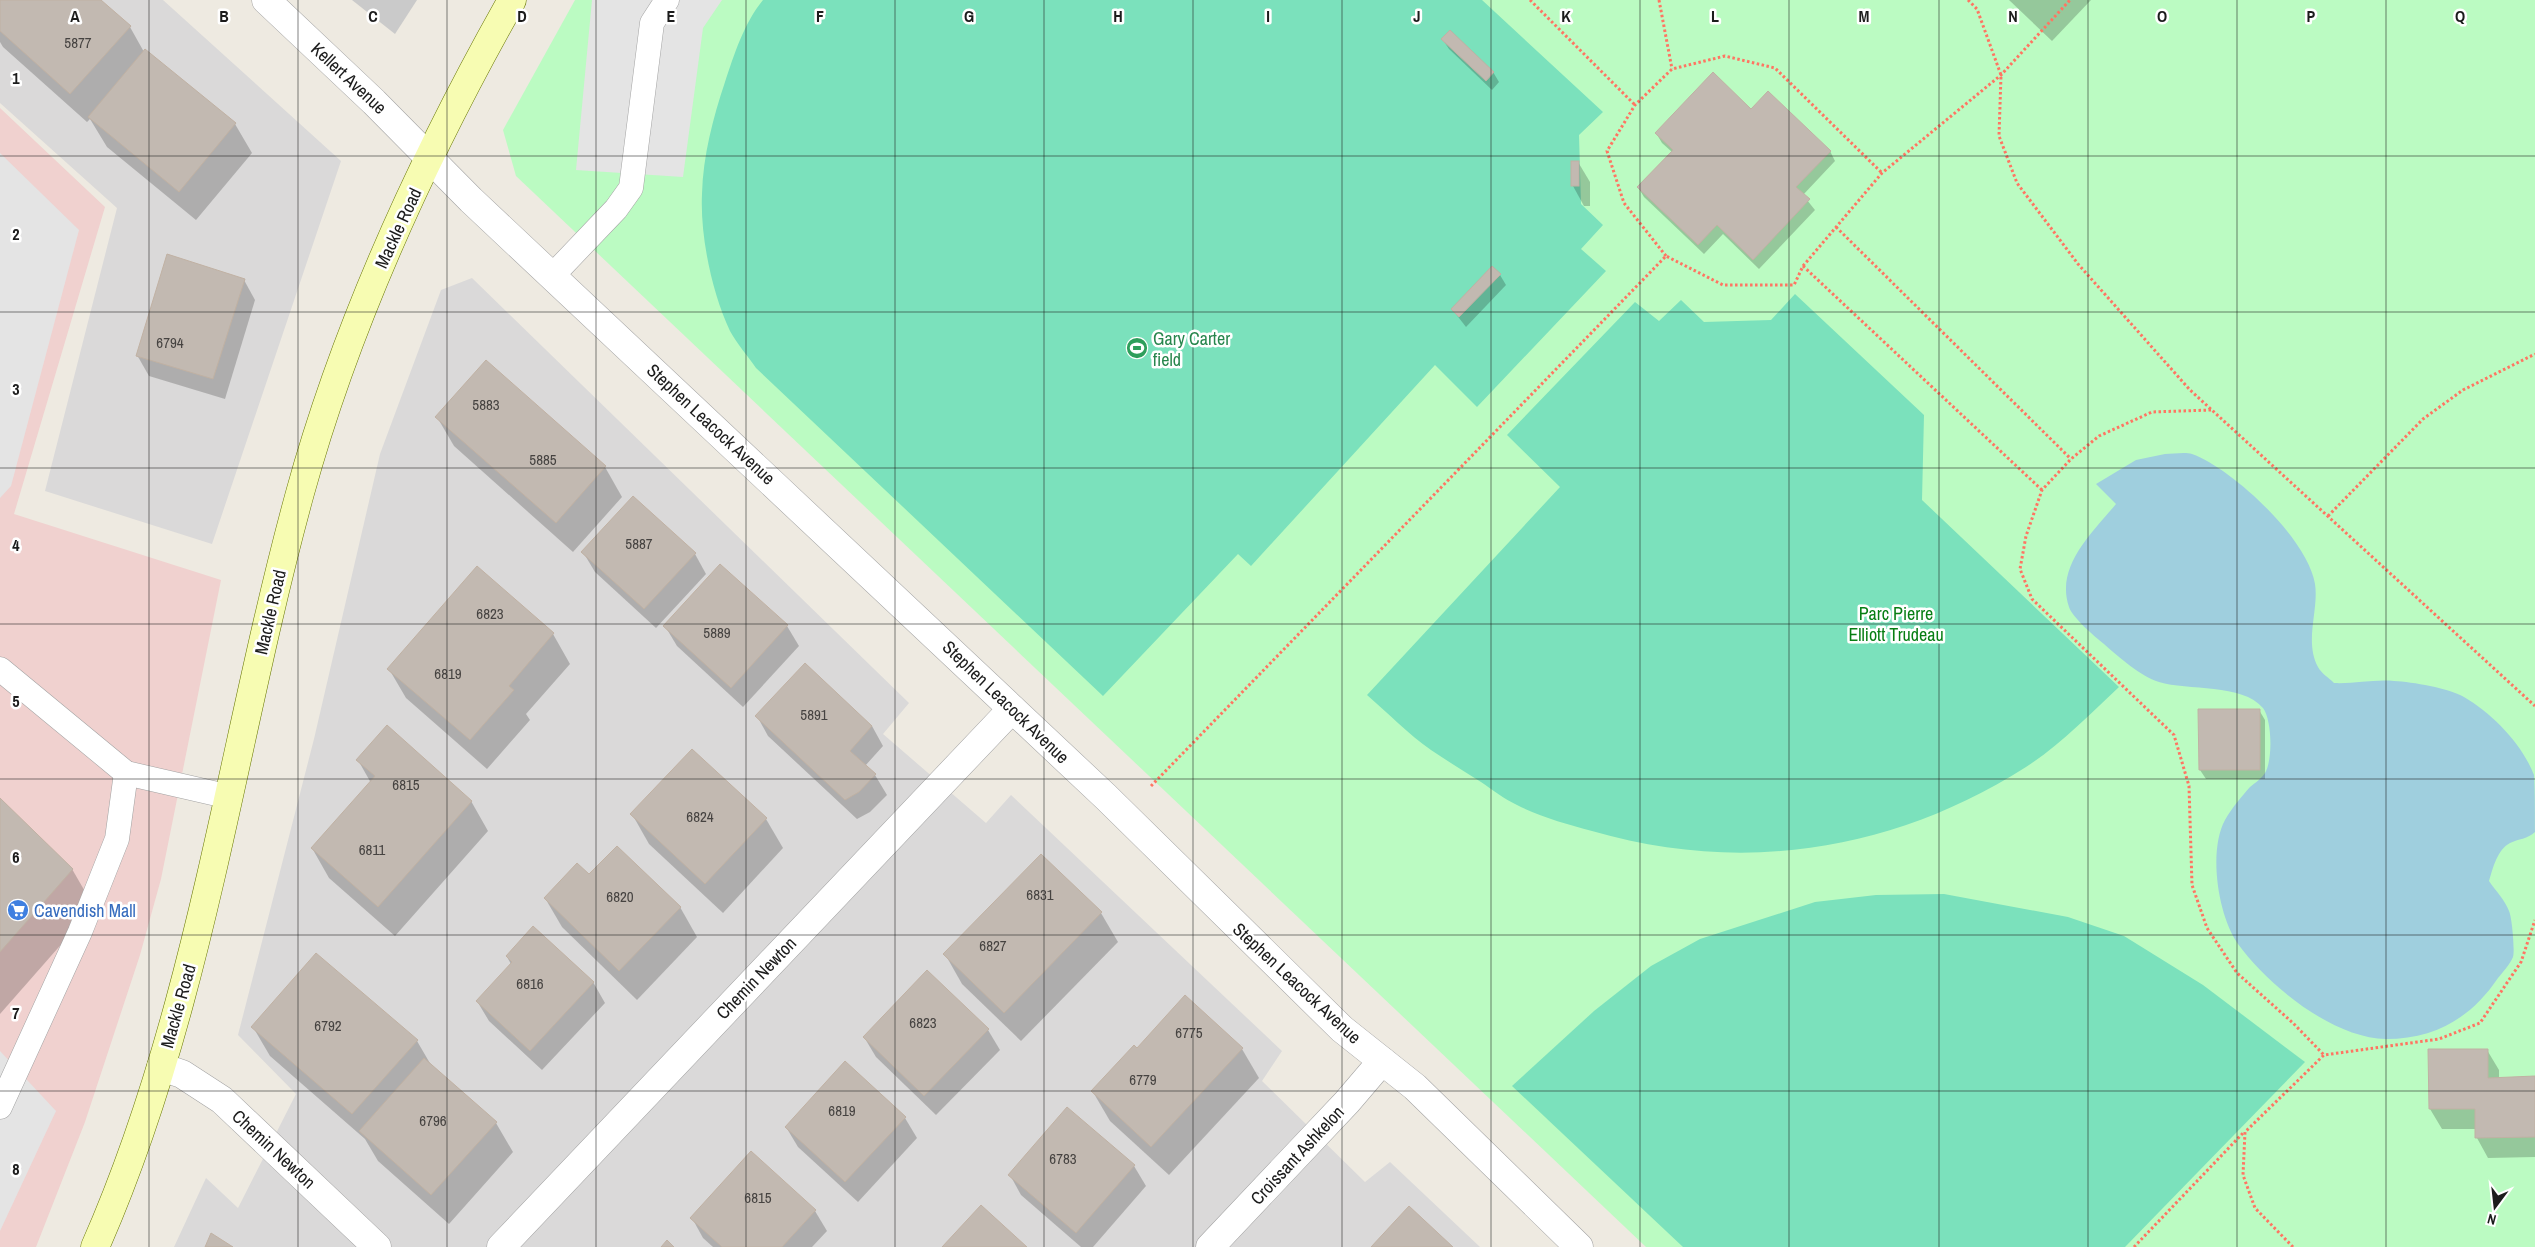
<svg xmlns="http://www.w3.org/2000/svg" width="2535" height="1247" font-family="'Archivo Narrow',sans-serif">
<style>
.residential{fill:#dad9d9}
.commercial{fill:#f0d1cf}
.religious{fill:#cacaca}
.park{fill:#bbfbc2}
.pitch{fill:#7be1bc}
.parking{fill:#e4e4e4}
.water{fill:#9fcfde}
.shadow{fill:#0003}
.building{fill:#c2b9b1;stroke:#c0b1a3}
.lines{fill:none;stroke-linecap:round;stroke-linejoin:round}
.lane-casing{stroke:#a3a3a3;stroke-width:25}
.street-casing{stroke:#a3a3a3;stroke-width:29}
.secondary-casing{stroke:#677600;stroke-width:29}
.path{stroke:#ff7562;stroke-width:3;stroke-dasharray:2.5 2.5;stroke-linecap:butt}
.lane{stroke:#fff;stroke-width:24}
.street{stroke:#fff;stroke-width:28}
.secondary{stroke:#f7fcb2;stroke-width:28}
.grid{fill:none;stroke:#1c1c1c;stroke-width:1;stroke-opacity:0.55}
.labels{text-anchor:middle;dominant-baseline:central;stroke-width:5;stroke-linejoin:round;paint-order:stroke}
.number-label{font-size:15px;fill:#464341}
.street-label{font-size:18px;fill:#1c1c1c;stroke:#fff}
.leisure-label{font-size:18px;fill:#27864d;stroke:#fff;text-anchor:start}
.park-label{font-size:18px;fill:#077e13;stroke:#fff}
.shop-label{font-size:18px;fill:#366cbe;stroke:#fff;text-anchor:start}
.grid-label{font-size:16px;text-anchor:middle;font-weight:bold;fill:#1c1c1c;stroke:#fff;stroke-width:5;stroke-linejoin:round;paint-order:stroke}
</style>
<rect width="100%" height="100%" fill="#eeeae1"/>
<g class="residential">
<polygon points="0,0 163,0 341,161 212,544 45,491 117,208 0,103"/>
<polygon points="472,278 909,703 883,734 986,823 1011,795 1282,1051 1262,1081 1365,1182 1390,1162 1480,1247 174,1247 206,1178 238,1208 296,1094 238,1035 314,739 380,454 441,290"/>
</g>
<polygon class="commercial" points="0,108 105,207 14,514 221,580 161,879 140,955 85,1122 36,1247 0,1247"/>
<polygon class="religious" points="352,0 417,0 395,34"/>
<polygon class="park" points="575,0 2535,0 2535,1247 1646,1247 516,176 503,130"/>
<g class="pitch">
<path d="M763 0H1482L1603 112 1579 135 1581 204 1603 225 1581 249 1606 271 1477 407 1435 365 1251 566 1238 554 1103 696 756 368C748 356 737 344 730 331 712 293 700 236 702 194 703 156 713 118 725 82 734 55 744 23 763 0Z"/>
<path d="M1795 294 1924 415 1922 500 2119 687C2089 715 2060 745 2026 767 1894 851 1743 875 1592 831 1567 824 1540 817 1517 805 1504 799 1493 790 1481 782 1464 771 1447 761 1431 750 1408 734 1388 713 1367 695L1560 487 1507 435 1635 302 1659 321 1681 300 1704 322 1771 320Z"/>
<polygon points="1944,894 2068,917 2124,936 2203,985 2305,1062 2125,1247 1683,1247 1512,1086 1594,1011 1651,966 1700,939 1815,902 1876,895"/>
</g>
<g class="parking">
<polygon points="592,0 722,0 703,28 683,177 576,170"/>
<polygon points="0,153 79,230 11,486 0,498"/>
<polygon points="0,1051 56,1111 0,1231"/>
</g>
<path class="water" d="M2165 454C2173 454 2185 452 2192 454 2233 469 2308 539 2315 584 2319 610 2304 641 2318 667 2321 673 2329 678 2334 683 2354 684 2375 679 2394 681 2413 682 2448 688 2464 697 2493 714 2522 744 2534 775 2535 788 2535 818 2535 832 2528 839 2518 839 2510 843 2497 850 2493 868 2489 881 2495 890 2505 900 2509 911 2512 917 2515 951 2513 957 2510 964 2503 972 2498 978 2471 1018 2435 1039 2386 1039 2332 1038 2268 985 2238 944 2218 916 2208 851 2225 820 2231 809 2242 796 2250 787 2255 783 2262 778 2265 773 2273 760 2272 720 2263 708 2242 683 2188 691 2159 682 2140 676 2120 658 2104 644 2095 637 2072 617 2069 607 2055 566 2093 532 2116 504L2096 484 2136 460Z"/>
<g class="shadow">
<polygon points="2,0 99,0 130,27 144,52 235,124 252,153 196,220 107,147 90,119 87,122 3,47 0,42 0,2"/>
<polygon points="2009,0 2091,0 2052,41"/>
<polygon points="1443,40 1493,72 1499,82 1492,90 1449,49"/>
<polygon points="1751,111 1830,151 1835,161 1803,195 1815,210 1759,269 1723,234 1704,254 1644,197 1638,187 1672,152 1662,143 1656,133"/>
<polygon points="1578,162 1590,182 1590,206 1584,206 1573,186"/>
<polygon points="1500,275 1506,285 1466,327 1452,309"/>
<polygon points="244,280 255,300 225,399 149,376 137,355"/>
<polygon points="486,362 605,467 622,497 573,552 454,446 437,417"/>
<polygon points="583,552 695,554 706,574 656,628 595,572"/>
<polygon points="477,567 553,634 570,664 526,714 530,720 487,769 406,698 389,669"/>
<polygon points="665,626 787,626 799,646 743,707 677,646"/>
<polygon points="2259,710 2265,720 2265,779 2206,779 2200,770"/>
<polygon points="757,716 872,726 883,746 865,766 875,775 887,795 870,812 857,819 768,736"/>
<polygon points="358,760 471,801 488,831 395,936 329,878 312,848 371,783"/>
<polygon points="0,800 72,869 94,907 0,1014"/>
<polygon points="632,814 766,819 783,848 723,913 649,844"/>
<polygon points="545,898 680,907 697,937 637,1000 562,927"/>
<polygon points="1101,913 1118,942 1021,1041 962,984 945,954"/>
<polygon points="507,957 593,982 605,1003 542,1070 489,1021 477,1001 511,964"/>
<polygon points="927,971 988,1030 1000,1050 936,1115 876,1057 864,1037"/>
<polygon points="253,1027 417,1041 431,1065 496,1123 513,1152 449,1224 378,1161 365,1139 270,1056"/>
<polygon points="1137,1049 1242,1049 1259,1078 1169,1175 1110,1121 1093,1092"/>
<polygon points="2487,1050 2499,1070 2499,1079 2535,1078 2535,1157 2488,1158 2477,1138 2476,1129 2442,1129 2430,1109"/>
<polygon points="905,1118 917,1138 858,1202 798,1147 786,1127"/>
<polygon points="1134,1166 1146,1186 1093,1247 1081,1247 1021,1195 1010,1175"/>
<polygon points="815,1211 827,1231 812,1247 713,1247 703,1238 692,1218"/>
</g>
<g class="building">
<polygon points="0,0 101,0 131,26 70,94 0,31"/>
<polygon points="1450,30 1494,72 1486,81 1441,39"/>
<polygon points="145,49 236,123 179,192 88,117"/>
<polygon points="1713,72 1751,109 1768,91 1831,151 1796,187 1810,199 1753,260 1717,225 1698,245 1637,187 1673,150 1655,133"/>
<rect x="1571" y="161" width="8" height="25"/>
<polygon points="167,254 245,279 213,379 136,356"/>
<polygon points="1492,266 1501,274 1459,317 1451,309"/>
<polygon points="486,360 606,466 556,523 435,417"/>
<polygon points="633,496 696,553 644,609 581,552"/>
<polygon points="720,564 788,625 731,688 663,626"/>
<polygon points="477,566 554,633 509,686 514,690 470,740 387,669"/>
<polygon points="805,663 872,726 850,751 876,774 859,792 845,800 755,716"/>
<polygon points="2198,709 2260,709 2260,770 2199,770"/>
<polygon points="387,725 472,801 378,907 311,848 375,776 356,760"/>
<polygon points="692,749 767,818 705,884 630,814"/>
<polygon points="0,798 73,869 0,952"/>
<polygon points="617,846 681,907 619,971 544,898 577,863 589,874"/>
<polygon points="1041,854 1102,912 1004,1013 943,954"/>
<polygon points="533,926 594,982 530,1051 476,1001 512,962 506,956"/>
<polygon points="316,953 418,1040 352,1114 251,1027"/>
<polygon points="927,970 989,1029 924,1096 863,1037"/>
<polygon points="1185,995 1243,1048 1151,1147 1091,1091 1134,1045 1137,1048"/>
<polygon points="2428,1049 2488,1049 2488,1078 2535,1076 2535,1137 2475,1138 2475,1109 2429,1109"/>
<polygon points="424,1058 497,1122 431,1195 359,1131"/>
<polygon points="845,1061 906,1117 845,1182 785,1127"/>
<polygon points="1067,1107 1135,1165 1076,1233 1008,1175"/>
<polygon points="751,1151 816,1210 782,1247 722,1247 690,1218"/>
<polygon points="981,1205 1027,1247 942,1247"/>
<polygon points="1409,1206 1453,1247 1371,1247"/>
<polygon points="211,1233 233,1247 205,1247"/>
<polygon points="667,1240 674,1247 661,1247"/>
</g>
<g class="lines">
<g class="lane-casing">
<g id="lane">
<polyline points="553,275 616,209 631,188 652,23 667,0"/>
<polyline points="0,669 126,773 230,797"/>
<polyline points="0,1107 80,932 117,839 126,773"/>
</g>
</g>
<g class="street-casing">
<g id="street">
<polyline points="266,0 374,102 471,200 1106,797 1342,1029 1415,1087 1579,1247"/>
<polyline points="161,1067 182,1074 222,1100 377,1247"/>
<polyline points="501,1247 1012,709"/>
<polyline points="1210,1247 1347,1102 1382,1061"/>
</g>
</g>
<g class="secondary-casing">
<path id="secondary" d="M95 1247C201 1007 231 744 300 493 347 322 425 154 512 0"/>
</g>
<g class="path">
<polyline points="1530,0 1635,105"/>
<polyline points="1659,0 1672,69"/>
<polyline points="1968,0 1977,9 2001,75 1999,136 2017,183 2078,264 2190,390 2535,706"/>
<polyline points="1836,227 2071,459"/>
<polyline points="1666,256 1624,203 1607,151 1635,105 1672,69 1725,56 1775,68 1882,173"/>
<polyline points="1803,266 2042,490"/>
<polyline points="2211,410 2152,412 2099,436 2071,459 2042,490 2026,536 2020,569 2032,599 2174,735 2189,786 2192,885 2207,928 2237,973 2293,1023 2324,1055"/>
<polyline points="2328,516 2423,419 2463,390 2535,354"/>
<polyline points="1151,786 1666,256 1723,285 1794,285 1803,266 1882,173 2001,75 2070,0"/>
<polyline points="2134,1247 2244,1132"/>
<polyline points="2293,1247 2255,1208 2243,1175 2245,1132 2324,1055 2439,1039 2480,1023 2521,962 2535,920"/>
</g>
<use href="#lane" class="lane"/>
<use href="#street" class="street"/>
<use href="#secondary" class="secondary"/>
</g>
<path class="grid" d="M149 0V1247M298 0V1247M447 0V1247M596 0V1247M746 0V1247M895 0V1247M1044 0V1247M1193 0V1247M1342 0V1247M1491 0V1247M1640 0V1247M1789 0V1247M1939 0V1247M2088 0V1247M2237 0V1247M2386 0V1247M0 156H2535M0 312H2535M0 468H2535M0 624H2535M0 779H2535M0 935H2535M0 1091H2535"/>
<defs>
<g id="stadium-disc" transform="scale(1.125)"><circle r="9.5" fill="#2e9e5b" stroke="#fff"/><path d="M0-5a6.5 5 0 1 0 0 10a6.5 5 0 1 0 0-10ZM-3.5-1.8h7v3.6h-7Z" fill="#fff"/></g>
<g id="supermarket-disc" transform="scale(1.125)"><circle r="9.5" fill="#3f7fe0" stroke="#fff"/><path d="M-6-5.5h2.5l.6 2H6L4.5 2H-2.5L-4.4-4H-6ZM-1.5 3.2a1.3 1.3 0 1 0 .1 0ZM3 3.2a1.3 1.3 0 1 0 .1 0Z" fill="#fff"/></g>
</defs>
<g fill-rule="evenodd">
<use href="#stadium-disc" x="1137" y="348"/>
<use href="#supermarket-disc" x="18" y="910"/>
</g>
<g class="labels">
<g class="number-label">
<text x="78" y="42">5877</text>
<text x="170" y="342">6794</text>
<text x="486" y="404">5883</text>
<text x="543" y="459">5885</text>
<text x="639" y="543">5887</text>
<text x="490" y="613">6823</text>
<text x="717" y="632">5889</text>
<text x="448" y="673">6819</text>
<text x="814" y="714">5891</text>
<text x="406" y="784">6815</text>
<text x="700" y="816">6824</text>
<text x="372" y="849">6811</text>
<text x="1040" y="894">6831</text>
<text x="620" y="896">6820</text>
<text x="993" y="945">6827</text>
<text x="530" y="983">6816</text>
<text x="923" y="1022">6823</text>
<text x="328" y="1025">6792</text>
<text x="1189" y="1032">6775</text>
<text x="1143" y="1079">6779</text>
<text x="842" y="1110">6819</text>
<text x="433" y="1120">6796</text>
<text x="1063" y="1158">6783</text>
<text x="758" y="1197">6815</text>
</g>
<g class="street-label">
<text transform="translate(349 78) rotate(43)">Kellert Avenue</text>
<text transform="translate(398 228) rotate(-65)">Mackle Road</text>
<text transform="translate(711 424) rotate(43)">Stephen Leacock Avenue</text>
<text transform="translate(270 612) rotate(-77)">Mackle Road</text>
<text transform="translate(1006 702) rotate(44)">Stephen Leacock Avenue</text>
<text transform="translate(756 978) rotate(-46)">Chemin Newton</text>
<text transform="translate(1297 983) rotate(43)">Stephen Leacock Avenue</text>
<text transform="translate(178 1006) rotate(-74)">Mackle Road</text>
<text transform="translate(274 1149) rotate(43)">Chemin Newton</text>
<text transform="translate(1297 1155) rotate(-47)">Croissant Ashkelon</text>
</g>
<g class="leisure-label">
<text x="1153" y="338">Gary Carter<tspan x="1153" dy="21">field</tspan></text>
</g>
<g class="park-label">
<text x="1896" y="613">Parc Pierre<tspan x="1896" dy="21">Elliott Trudeau</tspan></text>
</g>
<g class="shop-label">
<text x="34" y="910">Cavendish Mall</text>
</g>
</g>
<g class="grid-label">
<text x="75" y="22">A</text>
<text x="224" y="22">B</text>
<text x="373" y="22">C</text>
<text x="522" y="22">D</text>
<text x="671" y="22">E</text>
<text x="820" y="22">F</text>
<text x="969" y="22">G</text>
<text x="1118" y="22">H</text>
<text x="1268" y="22">I</text>
<text x="1417" y="22">J</text>
<text x="1566" y="22">K</text>
<text x="1715" y="22">L</text>
<text x="1864" y="22">M</text>
<text x="2013" y="22">N</text>
<text x="2162" y="22">O</text>
<text x="2311" y="22">P</text>
<text x="2460" y="22">Q</text>
<text x="16" y="84">1</text>
<text x="16" y="240">2</text>
<text x="16" y="395">3</text>
<text x="16" y="551">4</text>
<text x="16" y="707">5</text>
<text x="16" y="863">6</text>
<text x="16" y="1019">7</text>
<text x="16" y="1175">8</text>
</g>
<g transform="translate(2495 1207) rotate(195)" stroke="#ffffff" stroke-width="4" paint-order="stroke">
<path d="M0-4L9 19L0 12L-9 19Z" fill="#1c1c1c"/>
<text y="-8" font-size="14" font-weight="bold" text-anchor="middle" fill="#1c1c1c">N</text>
</g>
</svg>
